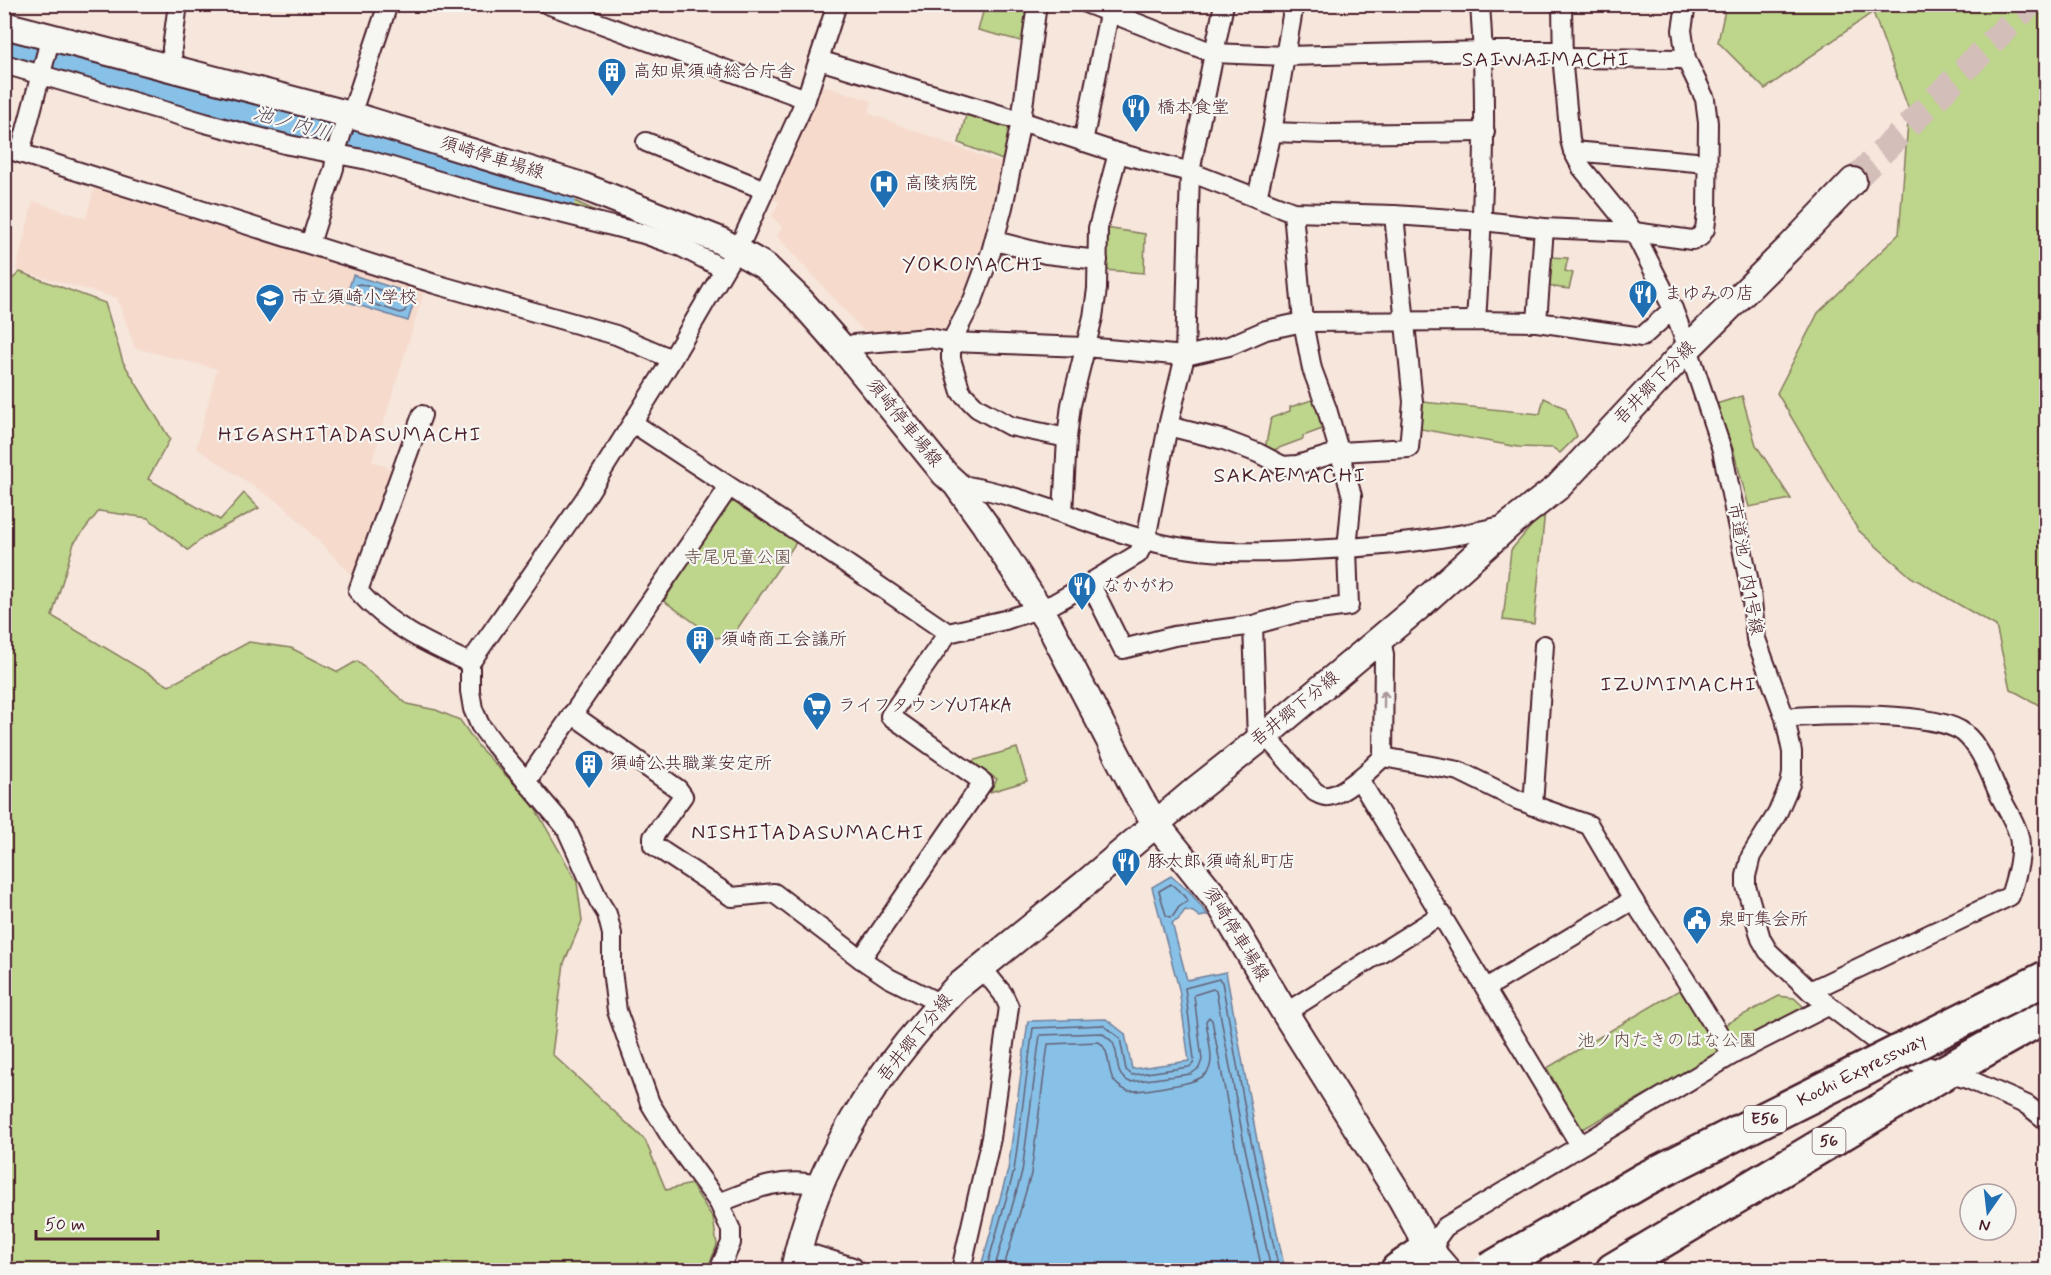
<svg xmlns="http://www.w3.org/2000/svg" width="2051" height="1275" font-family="Mynerve,'Klee One',sans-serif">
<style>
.built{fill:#f6dbcd}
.green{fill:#bed58c;stroke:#847a5c;stroke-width:1.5}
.water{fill:#88c1e7;stroke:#6f809c;stroke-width:1.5}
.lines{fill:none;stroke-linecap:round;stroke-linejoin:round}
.shore{stroke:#636076;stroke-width:1.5}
.river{stroke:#88c1e7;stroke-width:28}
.secondary-tunnel{stroke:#d4beb9;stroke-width:26;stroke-dasharray:26 13;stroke-linecap:butt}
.street-casing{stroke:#4a1f2b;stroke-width:22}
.secondary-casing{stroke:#4a1f2b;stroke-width:30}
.highway-casing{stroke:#4a1f2b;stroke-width:38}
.street{stroke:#f6f6f2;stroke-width:18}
.secondary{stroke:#f6f6f2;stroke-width:26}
.highway{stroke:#f6f6f2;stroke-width:33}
.highway-bridge-casing{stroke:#4a1f2b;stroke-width:38;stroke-linecap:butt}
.highway-bridge{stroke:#f6f6f2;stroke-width:33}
.oneway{stroke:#a99598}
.labels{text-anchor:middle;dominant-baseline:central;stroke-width:4.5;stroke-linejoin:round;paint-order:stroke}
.shield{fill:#f6f6f2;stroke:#7e6067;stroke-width:1.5}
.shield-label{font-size:16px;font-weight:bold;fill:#4a1f2b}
.poi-label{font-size:18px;fill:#4a1f2b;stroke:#f6f6f2;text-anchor:start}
.street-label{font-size:18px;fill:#4a1f2b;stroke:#f6f6f2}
.park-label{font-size:18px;fill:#674c43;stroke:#f6f6f2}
.water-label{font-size:20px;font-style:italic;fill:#5d5063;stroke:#f6f6f2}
.quarter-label{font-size:21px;letter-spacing:1.5px;fill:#4a1f2b;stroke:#f6f6f2}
</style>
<rect width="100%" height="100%" fill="#f6e6dc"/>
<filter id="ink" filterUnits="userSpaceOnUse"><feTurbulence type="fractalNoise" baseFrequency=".0167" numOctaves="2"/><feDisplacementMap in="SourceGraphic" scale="12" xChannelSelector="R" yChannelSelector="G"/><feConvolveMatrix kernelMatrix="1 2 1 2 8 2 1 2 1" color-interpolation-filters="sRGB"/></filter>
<g filter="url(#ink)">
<g class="built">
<polygon points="818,84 872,101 868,113 1003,164 987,238 949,332 892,329 869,337 777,236 782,227 772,216 779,202 772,199 791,157"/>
<polygon points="95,185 426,286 372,461 391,469 357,580 284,506 196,448 217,369 135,348 117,298 16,270 33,201 86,218"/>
</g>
<g class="green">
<polygon points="985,5 1029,5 1025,42 978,30"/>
<polygon points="1726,5 2046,5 2046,709 2010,689 1996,626 1911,577 1858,530 1777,393 1818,313 1899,234 1909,110 1873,12 1765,89 1718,42"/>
<polygon points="7,38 38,45 33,65 5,57"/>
<polygon points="56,50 330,120 325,138 320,142 304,139 199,113 51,70"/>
<polygon points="966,115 1011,128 1005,161 959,143"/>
<polygon points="353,129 537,187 563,196 605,215 534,202 347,148 345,145"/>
<polygon points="1105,228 1145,234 1144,273 1104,270"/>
<polygon points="1549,257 1568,258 1565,271 1573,273 1569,289 1546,286"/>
<polygon points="20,272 105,303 123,362 170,439 148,479 220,520 244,493 259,508 204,537 188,550 148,518 99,511 74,543 52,616 169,686 249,642 291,648 338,672 357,661 407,704 436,710 460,720 478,746 532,803 577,882 582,921 564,963 552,1054 645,1140 666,1190 691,1184 713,1218 717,1245 707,1270 5,1270 4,283 9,282"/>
<polygon points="1742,396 1756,445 1791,499 1749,507 1733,449 1716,404"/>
<polygon points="1544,398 1565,408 1577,436 1560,453 1553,448 1518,447 1421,429 1423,402 1540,414"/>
<polygon points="1315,399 1325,428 1303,436 1303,439 1271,451 1265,449 1271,418 1290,411 1290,407"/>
<polygon points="735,502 797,541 733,635 716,638 664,601 725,504"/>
<polygon points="1545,510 1534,624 1503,620 1511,550"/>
<polygon points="1017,748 1027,781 990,792 997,779 968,762"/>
<polygon points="1681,989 1707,1034 1779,996 1794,998 1804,1007 1581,1130 1547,1068"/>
</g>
<g class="water">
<polygon points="353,275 416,295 408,321 345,301"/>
<polygon points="1171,876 1189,891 1208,915 1200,917 1193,912 1185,910 1178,920 1172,923 1187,980 1226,972 1257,1140 1285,1270 980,1270 1008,1170 1028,1021 1106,1019 1125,1034 1132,1069 1189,1061 1179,989 1152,887"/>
</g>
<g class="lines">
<g class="shore">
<polygon points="360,284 407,298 408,301 405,311 401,313 355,298 354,295 356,285"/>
<polygon points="1171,884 1185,896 1188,901 1179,907 1173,916 1169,917 1166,915 1159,891"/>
<polyline points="986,1270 1014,1171 1033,1028 1103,1025 1120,1038 1126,1070 1132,1075 1189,1067 1193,1064 1194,1059 1185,988 1219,979 1222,982 1251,1141 1279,1270"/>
<path d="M994 1270 1022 1172 1040 1035 1102 1033C1105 1036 1111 1039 1113 1043 1121 1057 1112 1075 1130 1082L1191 1074 1199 1068 1202 1060 1194 995 1213 989 1216 991 1244 1143 1271 1270"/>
<path d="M1003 1270 1031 1174 1048 1044 1099 1042C1116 1055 1100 1081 1128 1091 1142 1092 1157 1088 1170 1086 1222 1079 1212 1064 1206 1021L1209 1017 1212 1020 1235 1145 1262 1270"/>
</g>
<polyline class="river" points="22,48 397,150 561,199"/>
<polyline class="secondary-tunnel" points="1853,181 2030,4"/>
<g class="street-casing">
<g id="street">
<polyline points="547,4 806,99"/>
<polyline points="1037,4 1021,121 1003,207 991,252 973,300 951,342 951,359 961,392 977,408 1010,426 1067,438"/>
<polyline points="1088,4 1213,53 1286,56 1484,51 1563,51"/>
<polyline points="1562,4 1563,66 1570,140 1573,151 1582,168 1634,232 1673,309 1688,348 1722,450 1751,592 1756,639 1785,718 1792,752 1792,774 1790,784 1777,814 1751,856 1746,876 1746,886 1761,939 1768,951 1810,991 1873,1039 1921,1064 1970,1080 2027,1105 2046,1120"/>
<polyline points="1686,59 1682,30 1686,4"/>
<polyline points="819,60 1021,121 1118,153 1190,172 1293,212 1394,215 1483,221 1544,228 1634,232 1692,240 1700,237 1705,229 1707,213 1708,123 1705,99 1686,59 1563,58"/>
<polyline points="4,64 205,123 289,145 368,160 476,192 644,234 681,247 724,269"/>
<polyline points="173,68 172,48 178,4"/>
<polyline points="351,115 388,4"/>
<polyline points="1272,132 1328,134 1485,132"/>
<polyline points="646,142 765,190"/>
<polyline points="1083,142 1109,14"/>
<polyline points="4,148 435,284 616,335 672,359"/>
<polyline points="1573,151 1707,163"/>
<polyline points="20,153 51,36"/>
<polyline points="1257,198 1272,132 1294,4"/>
<polyline points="995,241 1046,254 1098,260"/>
<polyline points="310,244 334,168 337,148 348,114"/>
<path d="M1476 321C1483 215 1488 110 1480 4"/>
<polyline points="1537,322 1544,228"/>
<polyline points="845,351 854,344 929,338 951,342 1085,347 1185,356 1229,346 1266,330 1303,322 1476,321 1537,322 1642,337 1673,309"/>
<path d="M422 415 358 591C389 626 428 644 470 663"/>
<polyline points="633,423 841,560 948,633"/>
<polyline points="1168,426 1224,440 1258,453 1283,466 1297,465 1340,452 1409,448 1413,402 1394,215"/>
<path d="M956 484C1027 495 1092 528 1162 544 1211 555 1262 553 1312 550 1378 547 1442 541 1506 525"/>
<polyline points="1063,513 1067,438 1071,405 1093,317 1097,289 1098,228 1118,153"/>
<polyline points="1090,583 1123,649 1174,636 1253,625 1296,613 1349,606 1347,549 1352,496 1327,409 1312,369 1303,322 1293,212"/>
<polyline points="1253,625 1257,740"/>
<polyline points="1381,638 1384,655 1383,757"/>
<polyline points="572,714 678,789 683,796 653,837 653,845 732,897 774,893 861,959 889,978 941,1004"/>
<path d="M1785 718C1820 714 1938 711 1964 733 1982 748 1990 775 2000 796 2006 808 2014 820 2018 833 2024 852 2016 877 2010 896L1810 991"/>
<path d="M1269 732 1273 744 1315 792C1319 794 1323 797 1328 796 1343 795 1372 768 1383 757L1459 771 1518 800 1589 825 1633 900 1685 979 1732 1055"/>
<polyline points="1359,779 1580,1145"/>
<polyline points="526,782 729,487"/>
<polyline points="1533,806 1544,645"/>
<polyline points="861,959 983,782 890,716 948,633 1005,620 1053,604 1090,583 1138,554 1146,539 1168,426 1185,356 1190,172 1224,4"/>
<polyline points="1486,988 1633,900"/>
<polyline points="1285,1013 1442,914"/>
<path d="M719 1203C751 1190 785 1175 820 1186"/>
<polyline points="1429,1249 1445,1227 1732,1055 1828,1006"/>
<polyline points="798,1250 853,1267"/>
<polyline points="719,1270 731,1243 731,1230 719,1203 672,1139 650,1103 617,1011 612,970 612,934 607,914 599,901 566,828 495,745 480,725 473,709 470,691 470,663 584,500 668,366 744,236 806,99 837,4"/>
<polyline points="961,1270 991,1138 1009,1007 1003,994 982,968"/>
</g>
</g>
<g class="secondary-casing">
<g id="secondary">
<polyline points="4,25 351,115 582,186 719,240 766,267 800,300 845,351 945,474 956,484 984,523 1049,624 1139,797 1156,824 1218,901 1285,1013 1401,1198 1429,1249 1447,1270"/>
<path d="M794 1270C814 1164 881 1065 956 988L1086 883 1198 788 1269 732 1417 608 1509 525 1558 487 1688 348 1789 248 1853 181"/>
</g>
</g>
<g class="highway-casing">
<g id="highway">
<polyline points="1398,1270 1429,1249"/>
<polyline points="1613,1270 1945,1072 2046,1015"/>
</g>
</g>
<use href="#street" class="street"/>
<use href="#secondary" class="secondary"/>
<use href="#highway" class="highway"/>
<g class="highway-bridge-casing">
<g id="highway-bridge">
<path id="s1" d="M1489 1270 1645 1179 2046 978"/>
</g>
</g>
<use href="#highway-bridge" class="highway-bridge"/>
</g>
<defs><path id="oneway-shaft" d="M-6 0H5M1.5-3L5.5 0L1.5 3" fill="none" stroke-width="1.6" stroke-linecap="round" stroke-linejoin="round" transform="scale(1.5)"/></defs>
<use class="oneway" href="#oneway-shaft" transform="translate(1384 699) rotate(-90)"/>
</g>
<defs>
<g id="building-pin" transform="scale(1.5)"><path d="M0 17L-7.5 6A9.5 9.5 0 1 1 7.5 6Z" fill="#1f6fb2" stroke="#f6f6f2"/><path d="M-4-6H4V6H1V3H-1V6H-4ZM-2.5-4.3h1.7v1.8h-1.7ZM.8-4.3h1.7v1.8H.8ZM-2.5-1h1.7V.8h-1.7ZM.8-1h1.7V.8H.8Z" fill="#fff"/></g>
<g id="restaurant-pin" transform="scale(1.5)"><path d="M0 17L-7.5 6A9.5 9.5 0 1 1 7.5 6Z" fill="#1f6fb2" stroke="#f6f6f2"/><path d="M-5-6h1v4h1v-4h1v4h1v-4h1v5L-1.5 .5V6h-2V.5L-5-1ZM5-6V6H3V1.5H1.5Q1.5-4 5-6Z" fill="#fff"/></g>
<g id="hospital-pin" transform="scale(1.5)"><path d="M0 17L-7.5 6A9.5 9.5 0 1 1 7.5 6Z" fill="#1f6fb2" stroke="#f6f6f2"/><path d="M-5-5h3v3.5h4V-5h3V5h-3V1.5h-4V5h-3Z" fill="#fff"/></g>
<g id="school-pin" transform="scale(1.5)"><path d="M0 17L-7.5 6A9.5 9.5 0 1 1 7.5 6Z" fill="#1f6fb2" stroke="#f6f6f2"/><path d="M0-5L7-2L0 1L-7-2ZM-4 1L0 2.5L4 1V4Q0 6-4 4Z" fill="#fff"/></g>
<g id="supermarket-pin" transform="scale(1.5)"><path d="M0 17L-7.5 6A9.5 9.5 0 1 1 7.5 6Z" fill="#1f6fb2" stroke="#f6f6f2"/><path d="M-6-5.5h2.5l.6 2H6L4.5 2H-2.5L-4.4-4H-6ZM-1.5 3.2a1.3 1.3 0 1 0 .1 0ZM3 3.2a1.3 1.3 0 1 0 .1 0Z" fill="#fff"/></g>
<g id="civic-pin" transform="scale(1.5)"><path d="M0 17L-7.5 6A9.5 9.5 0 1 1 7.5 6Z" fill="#1f6fb2" stroke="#f6f6f2"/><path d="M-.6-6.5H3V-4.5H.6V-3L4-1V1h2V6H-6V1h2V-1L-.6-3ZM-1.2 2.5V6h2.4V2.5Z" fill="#fff"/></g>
</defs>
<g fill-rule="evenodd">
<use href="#building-pin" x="612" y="72"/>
<use href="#restaurant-pin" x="1136" y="108"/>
<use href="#hospital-pin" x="884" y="184"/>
<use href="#restaurant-pin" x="1643" y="294"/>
<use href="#school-pin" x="270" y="298"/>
<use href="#restaurant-pin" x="1082" y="586"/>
<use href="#building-pin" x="700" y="640"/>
<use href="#supermarket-pin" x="817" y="706"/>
<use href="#building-pin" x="589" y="764"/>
<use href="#restaurant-pin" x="1126" y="862"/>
<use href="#civic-pin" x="1697" y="920"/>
</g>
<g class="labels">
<g class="shield">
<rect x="1744" y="1106" width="42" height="26" rx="4.5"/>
<rect x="1812.5" y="1128" width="33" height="26" rx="4.5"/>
</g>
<g class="shield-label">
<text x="1765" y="1119">E56</text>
<text x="1829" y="1141">56</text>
</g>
<g class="poi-label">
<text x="633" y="72">高知県須崎総合庁舎</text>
<text x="1157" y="108">橋本食堂</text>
<text x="905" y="184">高陵病院</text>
<text x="1664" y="294">まゆみの店</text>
<text x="291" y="298">市立須崎小学校</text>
<text x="1103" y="586">なかがわ</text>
<text x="721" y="640">須崎商工会議所</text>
<text x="838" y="706">ライフタウンYUTAKA</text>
<text x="610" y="764">須崎公共職業安定所</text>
<text x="1147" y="862">豚太郎 須崎糺町店</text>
<text x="1718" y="920">泉町集会所</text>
</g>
<g class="street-label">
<text transform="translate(492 158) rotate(17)">須崎停車場線</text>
<text transform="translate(1655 383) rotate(-46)">吾井郷下分線</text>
<text transform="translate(904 423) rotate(51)">須崎停車場線</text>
<text transform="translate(1745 569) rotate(80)">市道池ノ内1号線</text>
<text transform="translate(1295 709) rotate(-39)">吾井郷下分線</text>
<text transform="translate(1236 934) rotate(58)">須崎停車場線</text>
<text transform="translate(915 1038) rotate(-51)">吾井郷下分線</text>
<text stroke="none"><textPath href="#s1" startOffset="423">Kochi Expressway</textPath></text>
</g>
<g class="park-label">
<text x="738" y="558">寺尾児童公園</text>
<text x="1667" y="1041">池ノ内たきのはな公園</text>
</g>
<g class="water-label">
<text transform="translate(292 124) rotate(16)">池ノ内川</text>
</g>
<g class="quarter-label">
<text x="1546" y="60">SAIWAIMACHI</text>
<text x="973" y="265">YOKOMACHI</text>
<text x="350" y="435">HIGASHITADASUMACHI</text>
<text x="1290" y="476">SAKAEMACHI</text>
<text x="1679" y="685">IZUMIMACHI</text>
<text x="808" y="833">NISHITADASUMACHI</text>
</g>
</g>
<rect width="2051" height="1275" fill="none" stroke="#f6f6f2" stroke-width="24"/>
<rect x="12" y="12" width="2027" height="1251" fill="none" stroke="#4a1f2b" stroke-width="2" filter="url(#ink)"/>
<g transform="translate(1988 1212) rotate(194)"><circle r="28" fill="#f6f6f2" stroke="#b1a0a2" stroke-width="1.5"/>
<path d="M0-4.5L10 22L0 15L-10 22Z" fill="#1f6fb2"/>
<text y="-9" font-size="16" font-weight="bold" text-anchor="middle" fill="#4a1f2b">N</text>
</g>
<path d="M36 1230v9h122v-9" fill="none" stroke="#4a1f2b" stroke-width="3"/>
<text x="45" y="1230" font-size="18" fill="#4a1f2b" stroke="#f6f6f2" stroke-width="4.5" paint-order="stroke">50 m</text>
</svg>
